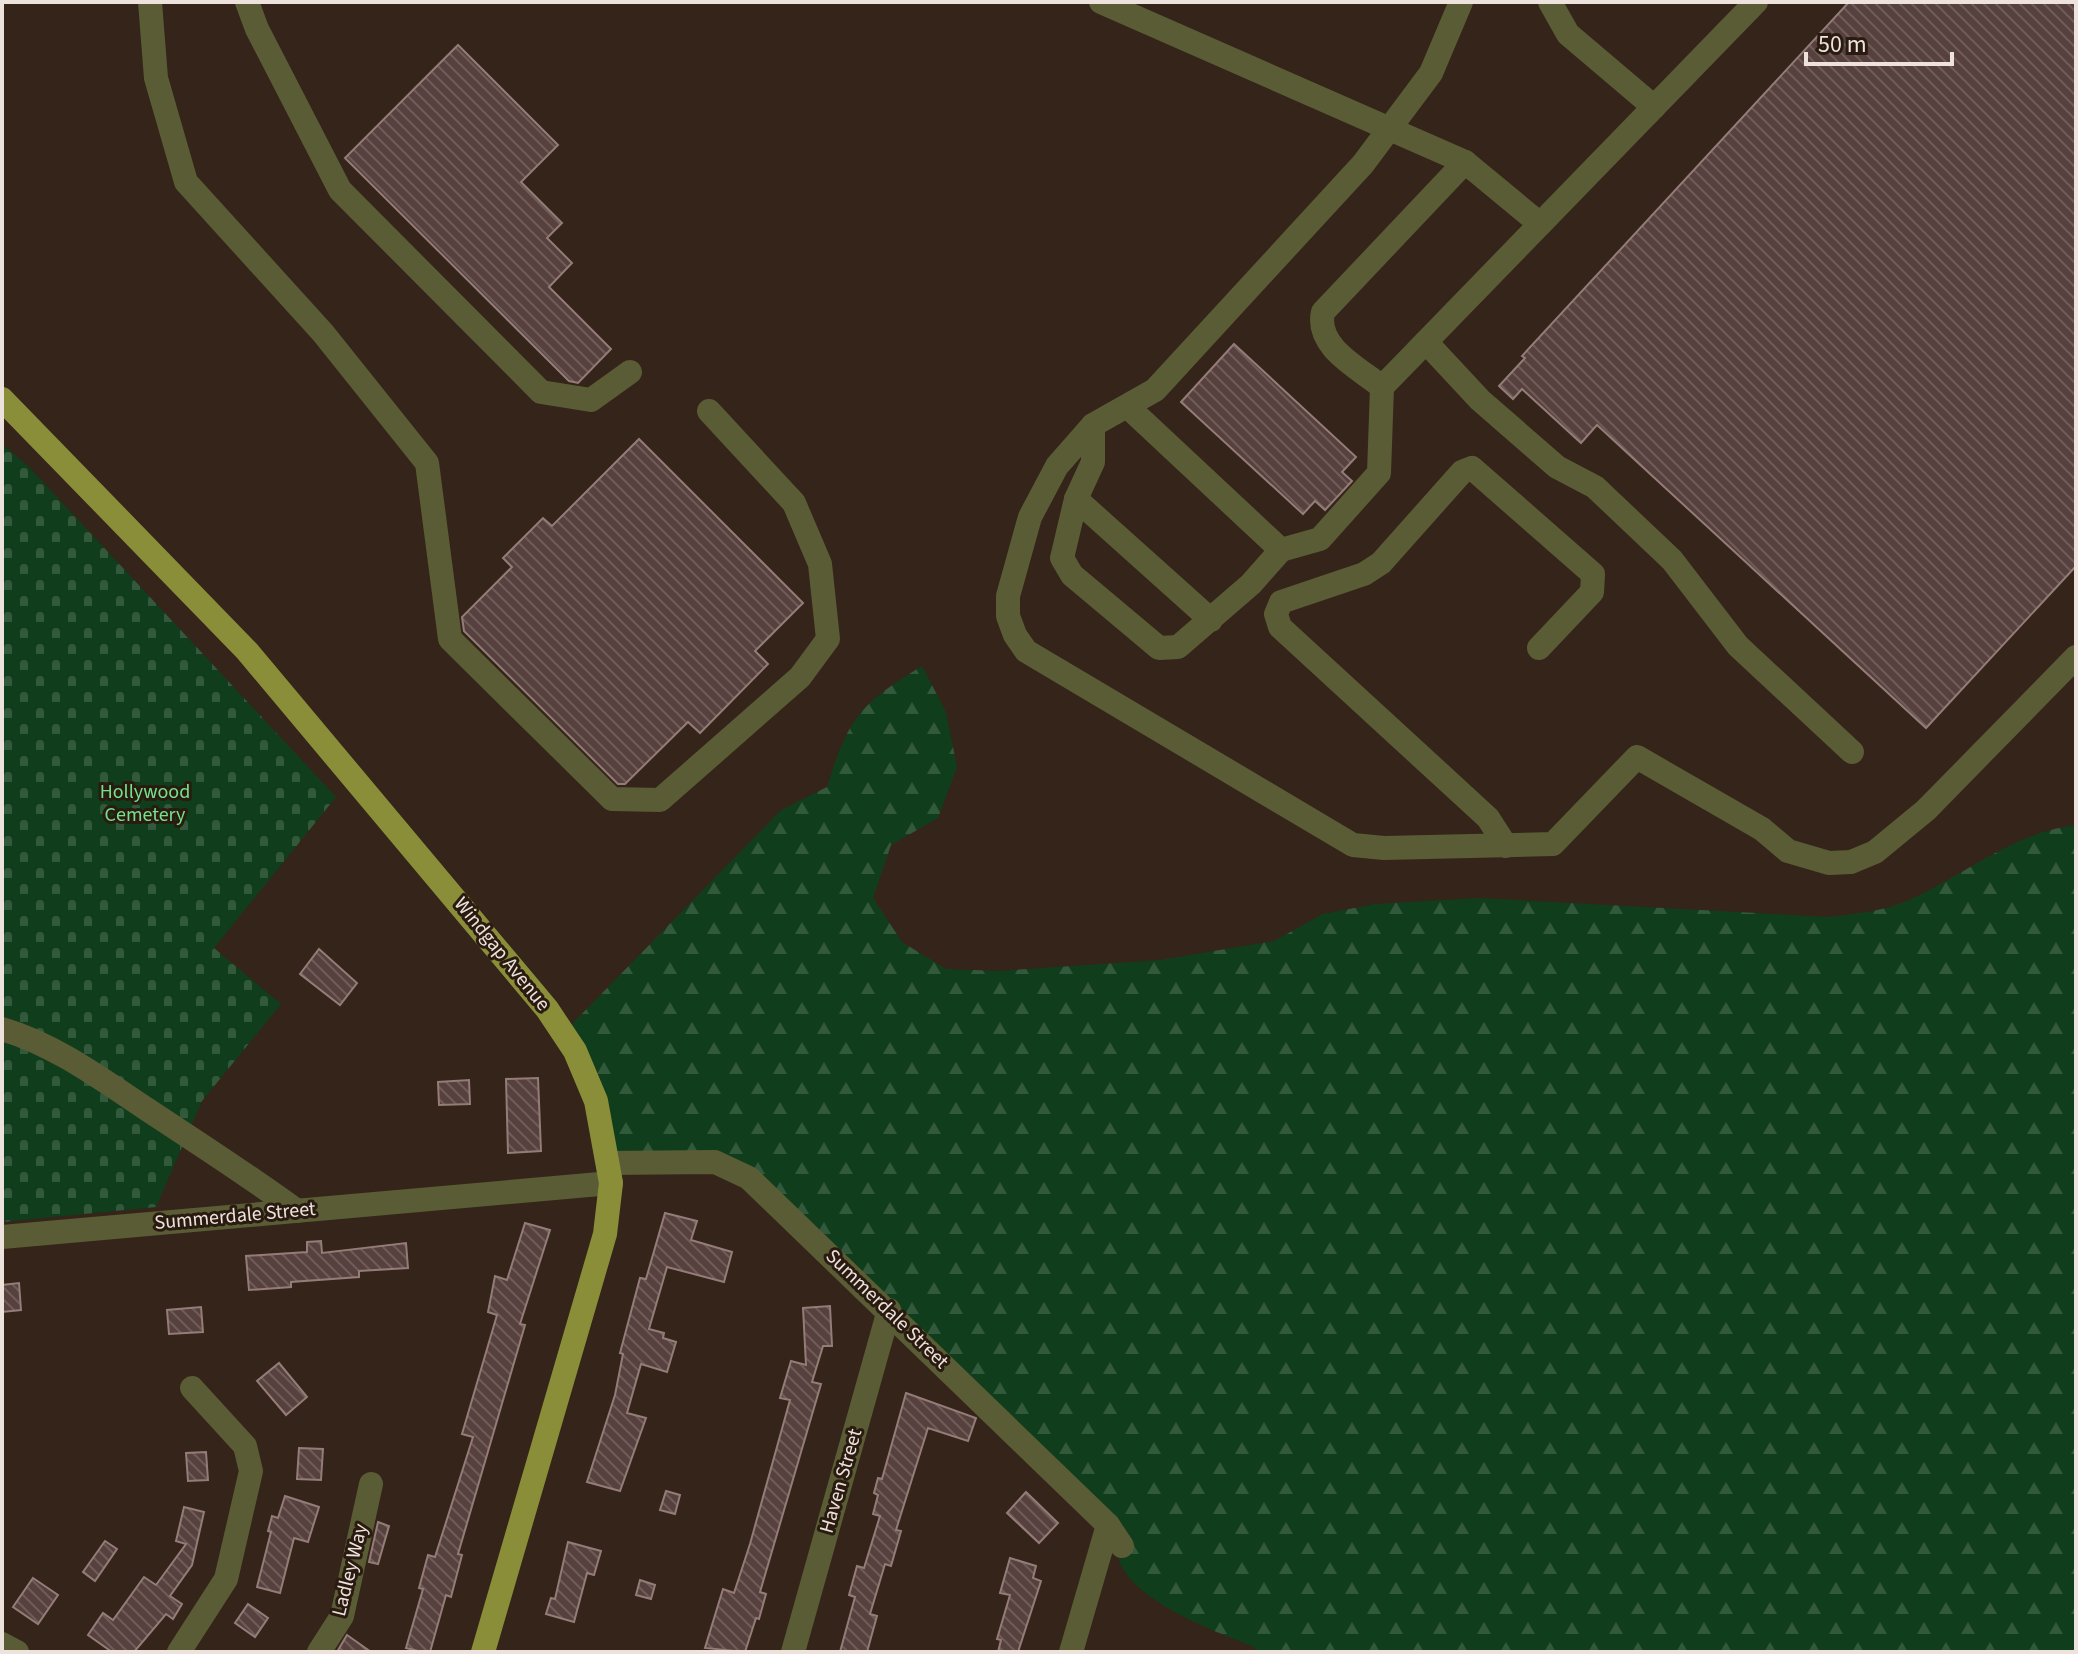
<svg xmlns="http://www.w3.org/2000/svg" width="2078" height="1654" font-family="'Source Sans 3',sans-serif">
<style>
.forest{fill:url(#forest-firs)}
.cemetery{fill:url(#cemetery-stones)}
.building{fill:url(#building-back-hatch);stroke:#947c78;stroke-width:2}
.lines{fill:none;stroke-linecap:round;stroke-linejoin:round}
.minor{stroke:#5a5c35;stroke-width:24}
.major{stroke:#8b8e39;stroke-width:24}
.labels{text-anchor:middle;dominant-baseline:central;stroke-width:6;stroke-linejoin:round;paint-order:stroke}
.park-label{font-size:20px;fill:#73e28b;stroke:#2a1b10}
.street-label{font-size:20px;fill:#eee3dc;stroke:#2a1b10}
</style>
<defs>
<pattern id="forest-firs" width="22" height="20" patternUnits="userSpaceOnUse" patternTransform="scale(2)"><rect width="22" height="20" fill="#103d1c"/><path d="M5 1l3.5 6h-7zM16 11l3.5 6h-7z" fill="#33593c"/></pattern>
<pattern id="cemetery-stones" width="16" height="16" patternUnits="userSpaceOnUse" patternTransform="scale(2)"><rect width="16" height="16" fill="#103d1c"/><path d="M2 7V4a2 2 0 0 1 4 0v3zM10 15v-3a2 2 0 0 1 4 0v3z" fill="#33593c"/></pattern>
<pattern id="building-back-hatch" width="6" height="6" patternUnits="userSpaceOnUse" patternTransform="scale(2)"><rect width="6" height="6" fill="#57413e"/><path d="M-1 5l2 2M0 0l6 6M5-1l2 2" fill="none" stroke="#6f5c59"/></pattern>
</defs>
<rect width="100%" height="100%" fill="#342419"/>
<path class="forest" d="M922 666 946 712 957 767 938 818 891 845 873 898 902 942 946 969 999 971 1160 960 1274 941 1323 914 1375 904 1479 898 1831 917C1858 913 1885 911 1909 900 1965 875 2014 832 2076 825V1652H1258L1252 1646C1214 1631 1122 1598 1117 1551 1116 1544 1118 1534 1118 1526L756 1176 615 1156 596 1070 570 1026 781 810 827 787C849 717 860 704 922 666Z"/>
<polygon class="cemetery" points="2,444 29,467 336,797 214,948 281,1004 202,1101 156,1207 2,1222"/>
<g class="building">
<polygon points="1849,2 2076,2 2076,566 1926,728 1597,425 1581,443 1522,389 1513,399 1499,386 1525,358 1522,356"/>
<polygon points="458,45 558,145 521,182 562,223 547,238 572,263 549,287 611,349 578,383 569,381 345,158"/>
<polygon points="1234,344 1356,457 1342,472 1352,481 1325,510 1315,501 1303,514 1181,402"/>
<polygon points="639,439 803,603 755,651 768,664 700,733 688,722 625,784 618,784 464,631 462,617 512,567 503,558 543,518 552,526"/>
<polygon points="319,949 357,983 340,1005 300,974"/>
<polygon points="538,1078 541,1151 508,1153 506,1079"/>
<polygon points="469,1080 470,1104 439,1105 438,1082"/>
<polygon points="665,1213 697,1221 691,1240 732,1252 724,1282 667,1267 649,1329 664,1333 663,1338 676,1342 667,1372 641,1364 627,1413 646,1418 620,1491 587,1482 615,1395 623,1354 620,1353 640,1278 646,1279"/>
<polygon points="525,1223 550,1230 520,1324 525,1325 458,1554 462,1555 451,1597 446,1595 430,1652 422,1652 406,1648 423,1589 419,1588 428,1555 435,1557 473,1437 462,1434 497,1315 488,1312 495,1276 507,1280"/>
<polygon points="321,1241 322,1253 406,1243 408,1268 359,1271 359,1277 291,1282 291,1287 249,1290 246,1256 307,1252 307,1242"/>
<polygon points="19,1283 21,1310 2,1312 2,1285"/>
<polygon points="830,1306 832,1346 823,1346 812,1382 821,1384 760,1592 766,1594 759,1619 756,1618 745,1652 705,1648 723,1589 734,1593 750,1544 790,1400 780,1398 791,1361 806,1365 803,1308"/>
<polygon points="201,1307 203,1332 169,1334 167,1310"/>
<polygon points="279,1363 307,1397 286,1415 257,1381"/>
<polygon points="906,1393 976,1418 968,1441 928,1428 896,1530 901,1531 891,1566 885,1564 870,1614 877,1616 867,1652 840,1652 855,1597 849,1595 857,1566 864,1568 880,1516 873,1514 878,1495 874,1493 878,1478 882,1479"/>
<polygon points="299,1448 323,1449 321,1480 297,1479"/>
<polygon points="206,1452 208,1480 188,1481 186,1453"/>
<polygon points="666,1491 680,1495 675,1514 660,1510"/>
<polygon points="1026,1492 1058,1523 1039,1543 1007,1513"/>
<polygon points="285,1496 319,1507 308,1542 294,1538 280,1593 257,1587 271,1532 268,1531 272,1516 278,1518"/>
<polygon points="184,1507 204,1512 192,1565 170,1596 182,1604 173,1619 166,1614 134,1652 112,1652 88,1635 103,1613 113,1620 144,1577 156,1585 186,1544 176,1541"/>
<polygon points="378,1522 389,1526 378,1564 369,1562"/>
<polygon points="105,1541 117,1549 95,1581 83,1572"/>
<polygon points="568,1542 601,1551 594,1575 587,1573 574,1622 546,1614 551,1598 555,1599"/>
<polygon points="1010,1558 1036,1566 1033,1578 1041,1581 1018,1652 998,1652 1001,1640 997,1639 1010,1595 1000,1593"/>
<polygon points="33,1578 58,1595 38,1624 13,1607"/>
<polygon points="640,1580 655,1585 651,1599 636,1595"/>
<polygon points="248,1604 268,1618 255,1637 235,1623"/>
<polygon points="347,1635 371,1652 337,1652"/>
</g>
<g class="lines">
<g class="minor">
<polyline points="150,2 156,78 186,182 323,333 427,463 450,639 612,799 660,800 800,677 828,639 820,564 794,503 709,411"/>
<polyline points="247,2 257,29 340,190 541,392 591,400 630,372"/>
<polyline points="1101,2 1465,162 1540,224"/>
<polyline points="1461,2 1431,73 1363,164 1155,390 1093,425 1057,466 1030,517 1008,596 1008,616 1015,635 1026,651 1353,845 1384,848 1553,844 1637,757 1762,829 1788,851 1829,863 1851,862 1875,852 1926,810 2076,657"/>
<polyline points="1550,2 1568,34 1654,107"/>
<polyline points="1426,342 1480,400 1557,467 1595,487 1672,560 1738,646 1852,752"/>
<path d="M1382 387C1359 368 1315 347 1323 312L1465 162"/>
<polyline points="1128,407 1281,550 1320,539 1379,473 1382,387 1756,2"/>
<polyline points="1093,425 1093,462 1076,499 1062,558 1072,575 1159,648 1178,647 1251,584 1281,550"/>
<polyline points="1076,499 1211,620"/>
<polyline points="1506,846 1488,818 1280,627 1276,614 1281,602 1364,574 1381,563 1462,472 1472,468 1593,574 1592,592 1539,648"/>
<path d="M2 1029C56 1045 101 1079 148 1110 198 1143 248 1175 297 1211"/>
<polyline points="608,1163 715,1162 749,1178 1108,1525 1122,1546"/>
<polyline points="2,1237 611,1183"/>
<polyline points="2,1644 17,1652"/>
<polyline points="179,1652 226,1579 251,1471 245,1446 192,1388"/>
<polyline points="319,1652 342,1616 371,1484"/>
<polyline points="793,1652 889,1310"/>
<polyline points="1071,1652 1108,1525"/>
</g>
<polyline class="major" points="2,399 247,651 547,1009 575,1051 596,1101 611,1183 605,1234 483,1652"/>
</g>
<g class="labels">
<g class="park-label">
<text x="145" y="792">Hollywood<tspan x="145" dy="23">Cemetery</tspan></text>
</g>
<g class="street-label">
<text transform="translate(502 954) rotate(51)">Windgap Avenue</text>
<text transform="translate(235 1216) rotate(-5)">Summerdale Street</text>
<text transform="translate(887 1309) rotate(44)">Summerdale Street</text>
<text transform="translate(841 1481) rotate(-74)">Haven Street</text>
<text transform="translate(350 1570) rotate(-76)">Ladley Way</text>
</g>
</g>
<rect width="2078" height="1654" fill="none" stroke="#eee3dc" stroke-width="8"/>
<path d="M1806 52v12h146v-12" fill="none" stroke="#eee3dc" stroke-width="4"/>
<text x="1818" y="52" font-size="24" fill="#eee3dc" stroke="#2a1b10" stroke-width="6" paint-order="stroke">50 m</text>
</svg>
